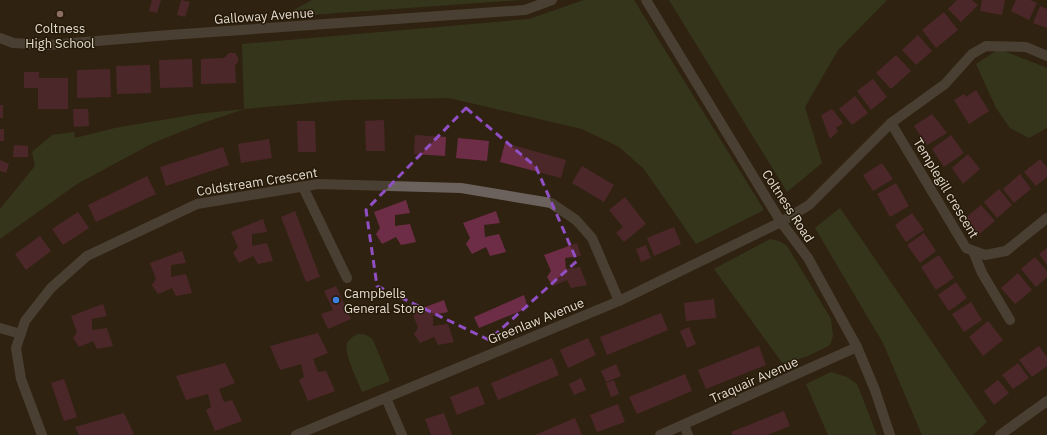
<svg xmlns="http://www.w3.org/2000/svg" width="1047" height="435" font-family="'IBM Plex Sans',sans-serif">
<style>
.green{fill:#3b4d28}
.building{fill:#6e2d47}
.lines{fill:none;stroke-linecap:round;stroke-linejoin:round}
.minor{stroke:#6c625d;stroke-width:10}
.marked{fill:none;stroke:#904fc3;stroke-width:3;stroke-dasharray:8 5;stroke-linejoin:round}
.education-dot{fill:#8d6e63;stroke:#251908;stroke-width:1.5}
.shop-dot{fill:#3f7fe0;stroke:#251908;stroke-width:1.5}
.labels{text-anchor:middle;dominant-baseline:central;stroke-width:3;stroke-linejoin:round;paint-order:stroke}
.street-label{font-size:13px;fill:#e4dcd1;stroke:#251908}
.poi-label{font-size:13px;fill:#e4dcd1;stroke:#251908}
</style>
<rect width="100%" height="100%" fill="#2f2211"/>
<g class="green">
<polygon points="312,0 521,0 281,17"/>
<polygon points="584,0 634,0 764,210 696,244 644,169 619,147 582,129 449,98 345,100 244,109 203,123 153,143 77,184 0,239 0,209 35,166 32,152 52,135 74,132 75,138 115,128 197,114 244,109 242,44 529,19"/>
<polygon points="669,0 887,0 838,50 805,107 822,163 787,192"/>
<polygon points="999,49 1047,68 1047,128 1029,138 1010,128 996,108 976,64"/>
<polygon points="840,208 987,422 973,435 922,435 883,343 815,228"/>
<polygon points="770,239 779,241 787,246 831,319 833,336 830,345 808,356 783,364 714,269"/>
<path d="M358 334C365 334 368 335 373 340L390 381 362 392C358 381 344 354 347 344 349 339 353 336 358 334Z"/>
<polygon points="831,372 847,377 857,384 877,435 828,435 806,384"/>
</g>
<g class="building">
<polygon points="152,0 161,0 157,13 149,11"/>
<polygon points="181,0 190,2 185,17 177,15"/>
<polygon points="957,0 972,0 978,5 961,22 948,9"/>
<polygon points="982,0 1005,0 1002,15 980,11"/>
<polygon points="1016,0 1030,0 1037,3 1029,20 1011,11"/>
<polygon points="1040,6 1047,9 1047,28 1033,23"/>
<polygon points="944,12 958,30 936,48 922,30"/>
<polygon points="918,35 932,51 916,65 902,50"/>
<polygon points="229,53 235,53 238,57 238,62 235,65 236,83 201,84 201,59 224,58"/>
<polygon points="896,55 911,71 891,89 876,73"/>
<polygon points="192,59 193,87 160,88 159,60"/>
<polygon points="150,65 151,93 117,94 116,66"/>
<polygon points="110,69 111,97 77,98 77,70"/>
<polygon points="24,72 39,72 39,78 68,78 68,109 38,109 38,88 24,88"/>
<polygon points="873,79 887,97 871,110 857,91"/>
<polygon points="976,90 989,111 969,124 954,100 964,94 966,97"/>
<polygon points="855,96 868,113 852,125 839,109"/>
<rect x="0" y="105" width="3" height="13"/>
<polygon points="73,109 88,109 89,126 74,127"/>
<polygon points="832,109 843,123 836,128 838,131 830,139 821,115"/>
<polygon points="932,114 947,133 927,145 914,126"/>
<polygon points="384,120 385,151 366,151 365,121"/>
<polygon points="297,121 315,121 316,152 298,152"/>
<rect x="0" y="129" width="4" height="12"/>
<polygon points="415,135 446,137 445,156 414,154"/>
<polygon points="951,135 964,153 944,167 932,149"/>
<polygon points="458,138 489,141 487,161 456,158"/>
<polygon points="269,139 272,158 241,163 238,144"/>
<polygon points="505,143 566,160 561,178 500,162"/>
<polygon points="14,145 28,146 28,157 13,157"/>
<polygon points="223,147 229,165 166,186 160,167"/>
<polygon points="968,154 980,169 963,184 952,168"/>
<polygon points="1040,159 1047,167 1047,177 1036,186 1024,172"/>
<polygon points="0,160 9,164 6,173 0,171"/>
<polygon points="882,163 893,179 873,191 863,175"/>
<polygon points="582,166 614,185 604,202 572,183"/>
<polygon points="1020,174 1031,189 1014,203 1003,189"/>
<polygon points="147,176 156,194 96,222 88,205"/>
<polygon points="896,183 909,206 890,217 877,194"/>
<polygon points="999,189 1012,205 997,218 984,202"/>
<polygon points="625,197 646,224 624,242 616,233 623,227 609,210"/>
<polygon points="406,200 410,213 395,215 395,226 410,224 416,242 401,245 396,237 382,244 376,234 380,228 374,212"/>
<polygon points="981,205 995,221 977,236 963,220"/>
<polygon points="295,211 320,277 306,282 281,217"/>
<polygon points="496,211 500,223 484,225 485,237 499,234 506,252 490,256 486,247 472,254 466,244 470,238 463,223"/>
<polygon points="78,212 89,228 63,245 52,229"/>
<polygon points="912,213 924,230 906,242 895,225"/>
<polygon points="263,219 267,232 252,234 252,246 267,243 273,261 258,264 253,256 239,263 233,253 238,247 231,232"/>
<polygon points="674,227 681,244 654,256 647,238"/>
<polygon points="924,233 936,251 920,263 907,245"/>
<polygon points="40,236 51,251 26,270 15,254"/>
<polygon points="577,243 581,256 565,258 566,269 580,267 587,285 571,288 567,280 553,286 547,277 551,271 544,255"/>
<polygon points="646,245 651,258 641,262 636,249"/>
<polygon points="1047,248 1047,265 1039,254"/>
<polygon points="182,251 186,263 171,265 171,277 186,274 192,293 176,296 172,288 158,294 152,285 156,279 150,263"/>
<polygon points="939,255 954,278 936,290 921,267"/>
<polygon points="1035,257 1047,271 1047,277 1036,287 1021,269"/>
<polygon points="1018,273 1032,290 1015,304 1001,288"/>
<polygon points="956,282 967,298 949,311 938,295"/>
<polygon points="336,286 351,319 328,329 321,314 333,310 324,291"/>
<polygon points="524,295 528,308 479,328 474,317"/>
<polygon points="714,299 716,318 686,321 684,303"/>
<polygon points="444,300 448,312 433,315 433,326 448,324 454,342 438,345 434,337 420,343 414,334 418,328 412,312"/>
<polygon points="971,302 982,320 964,332 952,314"/>
<polygon points="103,304 107,316 92,319 92,330 107,328 113,346 97,349 93,341 79,347 73,338 77,332 71,316"/>
<polygon points="661,313 668,330 607,355 600,337"/>
<polygon points="988,321 1003,340 983,356 969,337"/>
<polygon points="689,327 696,344 687,348 680,331"/>
<polygon points="318,333 328,353 313,359 318,372 326,371 335,391 308,401 299,380 304,377 301,364 280,370 270,346"/>
<polygon points="588,338 596,355 568,368 560,350"/>
<polygon points="759,346 766,365 706,389 698,370"/>
<polygon points="1039,346 1047,357 1047,366 1032,377 1019,360"/>
<polygon points="552,358 559,375 498,400 491,383"/>
<polygon points="225,363 235,383 219,389 224,402 232,400 242,421 215,431 206,410 211,407 208,394 186,400 176,376"/>
<polygon points="1018,363 1029,378 1013,389 1002,375"/>
<polygon points="616,364 621,376 606,382 601,371"/>
<polygon points="685,374 692,391 637,414 629,397"/>
<polygon points="581,378 586,390 574,395 569,384"/>
<polygon points="64,379 77,417 64,421 51,383"/>
<polygon points="614,380 619,394 611,397 606,383"/>
<polygon points="998,380 1009,393 994,405 984,391"/>
<polygon points="478,386 485,404 457,415 450,397"/>
<polygon points="618,404 625,422 597,432 590,415"/>
<polygon points="784,411 790,426 767,435 733,435 731,432"/>
<polygon points="124,413 134,434 131,435 79,435 75,427"/>
<polygon points="444,413 452,435 431,435 425,419"/>
<polygon points="575,418 582,435 535,435"/>
</g>
<g class="lines">
<g class="minor">
<polyline points="646,0 781,222 808,258 857,347 875,390 890,435"/>
<polyline points="0,38 13,43 49,45 169,35 525,10 552,0"/>
<polyline points="891,123 966,248 985,255 1006,251 1047,218"/>
<polyline points="303,187 347,278"/>
<polyline points="973,251 982,273 1010,320"/>
<polyline points="0,328 21,334"/>
<polyline points="386,398 402,435"/>
<polyline points="684,425 688,435"/>
<polyline points="42,435 21,379 16,348 25,321 51,288 87,256 197,204 318,184 461,188 551,203 576,220 592,238 619,301"/>
<polyline points="296,435 619,301 781,222 809,205 891,123 945,84 972,54 986,46 1026,47 1047,56"/>
<polyline points="660,435 857,347"/>
<polyline points="1000,435 1047,401"/>
</g>
</g>
<path d="M0 0H1047V435H0ZM466 108 536 167 577 261 489 340 377 286 366 210Z" fill="#2f2211" fill-opacity=".55" fill-rule="evenodd"/>
<path class="marked" d="M466 108 536 167 577 261 489 340 377 286 366 210Z"/>
<circle class="education-dot" cx="60" cy="14" r="4"/>
<circle class="shop-dot" cx="336" cy="300" r="4"/>
<g class="labels">
<g class="street-label">
<text transform="translate(264 16) rotate(-4)">Galloway Avenue</text>
<text transform="translate(257 182) rotate(-9)">Coldstream Crescent</text>
<text transform="translate(946 188) rotate(59)">Templegill crescent</text>
<text transform="translate(788 206) rotate(57)">Coltness Road</text>
<text transform="translate(536 321) rotate(-22)">Greenlaw Avenue</text>
<text transform="translate(754 380) rotate(-24)">Traquair Avenue</text>
</g>
<g class="poi-label">
<text x="60" y="28">Coltness<tspan x="60" dy="15">High School</tspan></text>
<text x="344" y="293" text-anchor="start">Campbells<tspan x="344" dy="15">General Store</tspan></text>
</g>
</g>
</svg>
